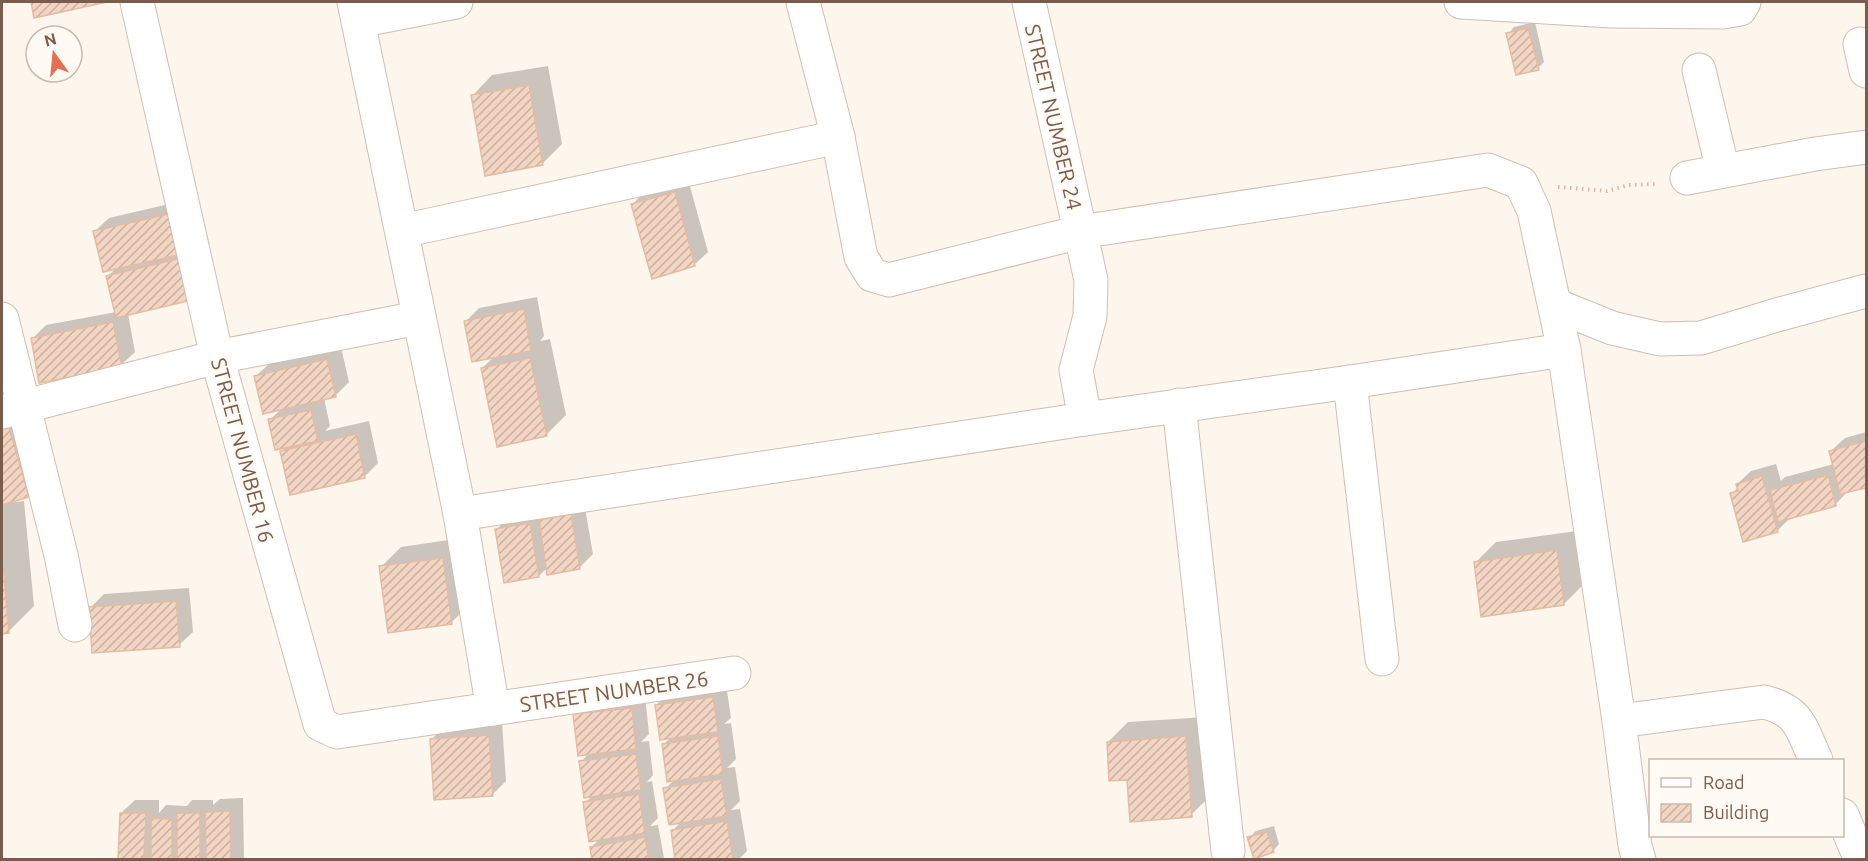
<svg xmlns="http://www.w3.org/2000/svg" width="1868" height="861" font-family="Ubuntu,sans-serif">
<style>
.shadow{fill:#0003}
.building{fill:url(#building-hatch);stroke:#e6bba3;stroke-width:1.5}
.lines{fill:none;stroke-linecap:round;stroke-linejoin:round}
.minor-casing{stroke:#d1beb0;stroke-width:35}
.path{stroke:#d9b8a5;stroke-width:4;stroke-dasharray:1.5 4.5;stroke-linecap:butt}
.minor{stroke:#fff;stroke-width:33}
.labels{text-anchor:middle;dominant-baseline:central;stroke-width:4.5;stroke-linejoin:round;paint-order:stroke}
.street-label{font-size:21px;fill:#7a5c4d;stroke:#fffaf3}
</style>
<defs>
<pattern id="building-hatch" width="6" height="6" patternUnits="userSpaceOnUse" patternTransform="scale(1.5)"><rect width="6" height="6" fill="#f3d5c3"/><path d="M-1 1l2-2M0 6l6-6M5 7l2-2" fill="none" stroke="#cab0a1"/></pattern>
</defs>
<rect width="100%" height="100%" fill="#fdf6ec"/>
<g class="shadow">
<polygon points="32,2 100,2 35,16"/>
<polygon points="1535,22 1544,62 1538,68 1508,34 1514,27"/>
<polygon points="548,66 562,144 542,164 473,95 492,75"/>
<polygon points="688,179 708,252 694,265 633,204 646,190"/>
<polygon points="182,201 195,245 128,314 135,352 121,365 32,339 46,325 116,312 108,276 116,268 95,231 109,218"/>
<polygon points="537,297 544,336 540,341 550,339 566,415 546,435 482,368 494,357 466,321 479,308"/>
<polygon points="341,347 349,382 335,396 324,398 330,426 325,431 369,421 378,463 365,476 282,452 287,446 270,420 282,408 256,376 270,363"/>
<polygon points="29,408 48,475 28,495 7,503 24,501 34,606 9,631 2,633 2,416"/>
<polygon points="1866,432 1866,486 1848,491 1835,505 1791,517 1777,531 1732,494 1738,487 1737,484 1751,471 1776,464 1781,481 1785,477 1834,464 1831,451 1845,438"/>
<polygon points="584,502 593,554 579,568 548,567 539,576 496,530 510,516"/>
<polygon points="1577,531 1584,584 1564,604 1476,562 1496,542"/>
<polygon points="462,538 471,603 451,623 381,567 401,547"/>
<polygon points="189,588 193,632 179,645 90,608 104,594"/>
<polygon points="726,684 731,718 724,724 731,723 736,759 727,768 735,767 740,801 731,810 740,809 747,851 738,860 677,860 672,831 681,822 665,789 675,779 664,744 671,737 656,705 670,692"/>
<polygon points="645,695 649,734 641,742 649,741 653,775 647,782 652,781 658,818 650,826 658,825 664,858 662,860 593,860 591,847 600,839 585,803 593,795 581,762 589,753 575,715 588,701"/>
<polygon points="1206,717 1211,795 1191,815 1129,779 1108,742 1128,722"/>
<polygon points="502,722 506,781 492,795 432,739 445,726"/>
<polygon points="243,798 244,860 120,860 121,813 135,800 159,800 159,813 166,805 187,806 192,800 213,800 213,805 220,799"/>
<polygon points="1274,826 1279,844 1273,851 1249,838 1256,831"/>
</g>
<g class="building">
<polygon points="31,2 107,2 34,18"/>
<polygon points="1528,28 1539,70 1516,75 1506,33"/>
<polygon points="529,85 543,165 485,176 471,95"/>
<polygon points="675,192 695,266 652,279 631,204"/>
<polygon points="169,214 178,255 103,272 93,231"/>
<polygon points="182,258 192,300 116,318 106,276"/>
<polygon points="524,309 531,351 472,362 464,321"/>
<polygon points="113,322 122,367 39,383 31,338"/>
<polygon points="530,358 547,436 497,447 481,368"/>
<polygon points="327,359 336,397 263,414 254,376"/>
<polygon points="311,410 318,441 275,450 268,419"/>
<polygon points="9,427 29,497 2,505 2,429"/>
<polygon points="356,434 365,478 290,495 280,451"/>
<polygon points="1866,441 1866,488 1840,494 1829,451"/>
<polygon points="1828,475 1836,506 1778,522 1770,490"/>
<polygon points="1762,476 1778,532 1743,542 1730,493 1738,491 1736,484"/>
<polygon points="571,514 580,569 547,575 539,520"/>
<polygon points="530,523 539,577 504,583 495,529"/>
<polygon points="1557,550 1564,605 1481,617 1474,562"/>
<polygon points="2,551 9,633 2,634"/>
<polygon points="443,558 452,624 388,633 379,566"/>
<polygon points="176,601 180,647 92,653 89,607"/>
<polygon points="713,697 718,732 660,740 655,705"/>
<polygon points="632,708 636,749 578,756 573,714"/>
<polygon points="489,735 493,796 434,800 430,739"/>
<polygon points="718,736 723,774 667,782 662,744"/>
<polygon points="1186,736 1192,817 1130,822 1127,780 1109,781 1107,742"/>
<polygon points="636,754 641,790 584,798 579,761"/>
<polygon points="721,779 727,816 669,825 663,788"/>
<polygon points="639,794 645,833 589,842 583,802"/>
<polygon points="230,811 231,860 206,860 205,812"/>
<polygon points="120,813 146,813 144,860 118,860"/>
<rect x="177" y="813" width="23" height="47"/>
<polygon points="151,818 172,819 172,860 151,860"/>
<polygon points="727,821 733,860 675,860 671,830"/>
<polygon points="1267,832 1274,852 1254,859 1247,837"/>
<polygon points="645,837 649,860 592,860 590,847"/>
</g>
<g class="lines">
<g class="minor-casing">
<g id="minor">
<polyline points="137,2 217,357 320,724 337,732 734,673"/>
<polyline points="354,2 460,514 493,709"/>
<polyline points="803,2 838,137 861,257 872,275 889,280 1080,232 1488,170 1521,183 1534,211 1564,350 1619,721 1635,846 1639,860"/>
<polyline points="1029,2 1091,280 1090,316 1076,370 1085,419"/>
<polyline points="1461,2 1611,11 1723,12 1740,9 1744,2"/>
<polyline points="358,21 456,2"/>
<polyline points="1860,44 1866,71"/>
<polyline points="1699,70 1723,171"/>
<polyline points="1687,178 1815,154 1866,147"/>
<polyline points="402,231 838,137"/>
<polyline points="1555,305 1612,328 1660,339 1701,338 1780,314 1866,291"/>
<polyline points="2,319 61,555 75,625"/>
<polyline points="1350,382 1382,659"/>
<polyline points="1179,405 1228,851"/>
<polyline points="2,412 217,357 418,318"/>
<polyline points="460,514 1085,419 1350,382 1564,350"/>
<path d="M1619 721 1764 702C1801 711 1801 729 1816 760"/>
<polyline points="1842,815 1861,860"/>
</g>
</g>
<polyline class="path" points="1558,187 1607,191 1629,185 1657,184"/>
<use href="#minor" class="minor"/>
</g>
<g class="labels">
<g class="street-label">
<text transform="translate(1054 117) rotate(77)">STREET NUMBER 24</text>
<text transform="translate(243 450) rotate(75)">STREET NUMBER 16</text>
<text transform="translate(614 691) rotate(-8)">STREET NUMBER 26</text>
</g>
</g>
<rect width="1868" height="861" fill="none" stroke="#7a5c4d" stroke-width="6"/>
<rect x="1649" y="759" width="195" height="78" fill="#fffaf3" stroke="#cabbb1" stroke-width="1.5"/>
<rect x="1661" y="778" width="30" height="9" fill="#ffffff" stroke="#cabbb1" stroke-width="1.5"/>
<text x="1703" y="789" font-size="18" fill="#7a5c4d">Road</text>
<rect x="1661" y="804" width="30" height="18" fill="url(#building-hatch)" stroke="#cabbb1" stroke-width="1.5"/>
<text x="1703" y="819" font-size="18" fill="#7a5c4d">Building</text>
<g transform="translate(54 54) rotate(345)"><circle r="28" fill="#fffaf3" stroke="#cabbb1" stroke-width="1.5"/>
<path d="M0-4.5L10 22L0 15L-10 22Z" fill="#e76f51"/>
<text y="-9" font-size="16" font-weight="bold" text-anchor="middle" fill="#7a5c4d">N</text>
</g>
</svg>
